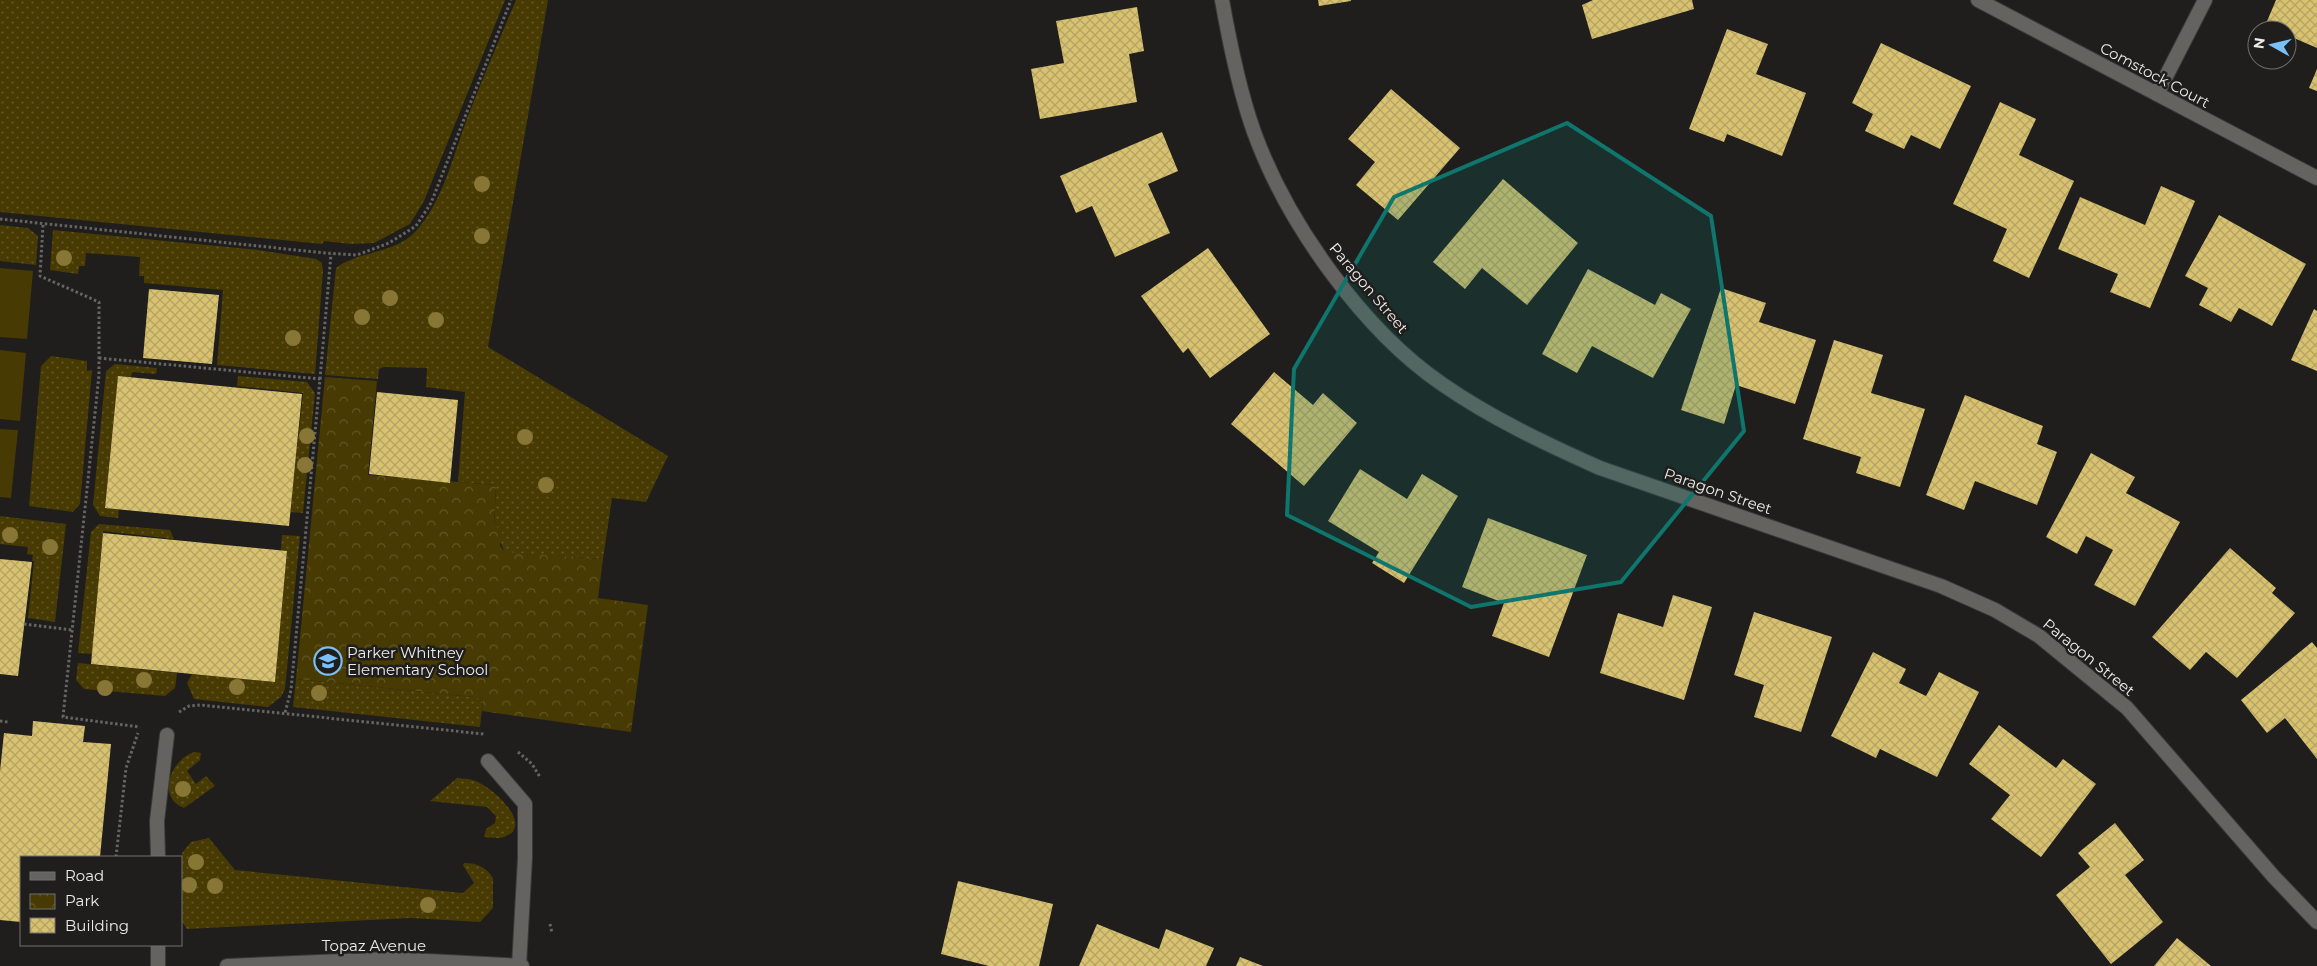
<svg xmlns="http://www.w3.org/2000/svg" width="2317" height="966" font-family="Montserrat,sans-serif">
<style>
.grass{fill:url(#grass-dots)}
.park{fill:url(#park-crowns)}
.pitch{fill:#473a02}
.building{fill:url(#building-cross-hatch)}
.lines{fill:none;stroke-linecap:round;stroke-linejoin:round}
.service-casing{stroke:#3b3a38;stroke-width:16}
.minor-casing{stroke:#3b3a38;stroke-width:16}
.path{stroke:#666563;stroke-width:3;stroke-dasharray:2.5 2.5;stroke-linecap:butt}
.service{stroke:#646360;stroke-width:14}
.minor{stroke:#646360;stroke-width:14}
.tree{fill:#877636}
.marked{fill:#0f766e;fill-opacity:0.2;stroke:#0f766e;stroke-width:4;stroke-linejoin:round}
.labels{text-anchor:middle;dominant-baseline:central;stroke-width:5;stroke-linejoin:round;paint-order:stroke}
.street-label{font-size:15px;fill:#ebebe9;stroke:#1f1e1c}
.poi-label{font-size:15px;fill:#ebebe9;stroke:#1f1e1c;text-anchor:start}
</style>
<defs>
<pattern id="grass-dots" width="8" height="8" patternUnits="userSpaceOnUse" patternTransform="scale(1.25)"><rect width="8" height="8" fill="#473a02"/><path d="M2 2h.1M6 6h.1" fill="none" stroke="#625727" stroke-width="1.8" stroke-linecap="round"/></pattern>
<pattern id="park-crowns" width="20" height="18" patternUnits="userSpaceOnUse" patternTransform="scale(1.25)"><rect width="20" height="18" fill="#473a02"/><path d="M2 6a3 3 0 1 1 6 0M12 15a3 3 0 1 1 6 0" fill="none" stroke="#625727"/></pattern>
<pattern id="building-cross-hatch" width="8" height="8" patternUnits="userSpaceOnUse" patternTransform="scale(1.25)"><rect width="8" height="8" fill="#d8c26f"/><path d="M0 0l8 8M0 8l8-8" fill="none" stroke="#b4a365"/></pattern>
</defs>
<rect width="100%" height="100%" fill="#1f1e1c"/>
<g class="grass">
<polygon points="0,0 505,0 424,201 410,224 374,243 351,244 324,241 322,244 0,212"/>
<path d="M516 0H548L488 347 668 456 646 502 612 498 603 559 505 553 494 527 496 485 458 482 465 392 426 387 427 368 384 367 379 369 378 379 325 375 336 268C358 251 394 254 415 232 442 204 454 153 468 116 483 77 500 38 516 0Z"/>
<polygon points="0,225 28,228 38,236 36,265 0,261"/>
<polygon points="53,230 258,250 316,259 322,263 323,271 315,374 217,365 223,290 144,283 144,276 139,276 140,257 86,253 85,266 79,266 78,274 50,270"/>
<polygon points="51,356 87,361 87,371 92,370 80,504 73,512 29,506 41,366"/>
<polygon points="115,364 157,368 156,374 132,372 131,377 118,376 105,508 119,509 118,518 100,516 93,505 106,371"/>
<polygon points="238,376 307,382 315,393 303,513 290,512 303,393 237,386"/>
<polygon points="0,516 66,524 55,622 28,618 34,561 32,561 33,555 27,554 28,547 0,544"/>
<polygon points="99,524 170,530 174,539 103,531 92,654 78,653 91,532"/>
<polygon points="282,535 300,536 285,689 281,697 268,707 194,699 187,683 192,674 275,682 287,551 281,550"/>
<polygon points="78,663 177,673 175,688 165,696 84,689 76,680"/>
<polygon points="296,679 483,698 480,727 293,707"/>
<path d="M195 752 201 753 200 760 187 771 196 784 206 776 215 786 184 808C156 798 171 758 195 752Z"/>
<path d="M457 778C462 779 467 778 472 780 489 783 537 826 504 837 498 839 490 837 484 837L486 829 495 823 496 816 487 807 430 801Z"/>
<path d="M209 838 235 870 463 893 474 883 463 865 464 863C477 863 486 867 493 878V908L480 922 411 918 187 929 181 920 182 858V853L191 842Z"/>
</g>
<polygon class="park" points="325,377 377,381 368,475 496,485 494,527 503,528 500,546 505,552 603,559 598,598 648,605 631,732 482,711 483,698 296,679"/>
<g class="pitch">
<polygon points="0,268 33,271 27,339 0,337"/>
<polygon points="0,350 26,353 20,421 0,419"/>
<polygon points="0,429 18,430 11,498 0,497"/>
</g>
<g class="building">
<polygon points="1318,0 1351,0 1351,1 1319,6"/>
<polygon points="1593,0 1692,0 1694,9 1592,39 1582,5"/>
<polygon points="2276,0 2317,0 2317,48 2287,35 2287,30 2274,30 2265,26"/>
<polygon points="1137,7 1144,51 1129,54 1137,102 1040,119 1031,69 1064,63 1056,21"/>
<polygon points="1727,29 1768,44 1756,74 1806,93 1782,156 1727,134 1724,142 1689,129"/>
<polygon points="1881,43 1971,86 1940,149 1911,135 1904,149 1865,131 1873,114 1852,103"/>
<polygon points="2317,69 2317,91 2309,88"/>
<polygon points="1391,89 1460,148 1398,220 1356,185 1375,162 1348,139"/>
<polygon points="2000,102 2036,119 2019,155 2074,181 2029,278 1993,261 2007,229 1953,204"/>
<polygon points="1162,132 1178,171 1148,184 1170,233 1115,257 1092,206 1076,213 1060,176"/>
<polygon points="1503,179 1578,243 1527,305 1482,268 1465,289 1433,262"/>
<polygon points="2161,186 2195,201 2150,308 2110,292 2118,274 2058,249 2080,197 2145,225"/>
<polygon points="2219,215 2306,264 2272,326 2239,308 2231,322 2199,305 2208,288 2185,276"/>
<polygon points="1208,248 1270,334 1210,378 1188,348 1183,353 1141,296"/>
<polygon points="1588,269 1655,305 1661,293 1691,309 1653,378 1592,346 1577,373 1542,354"/>
<polygon points="1721,288 1766,303 1759,322 1816,340 1795,404 1736,385 1724,424 1681,410"/>
<polygon points="149,289 219,295 212,364 143,358"/>
<polygon points="2314,309 2317,311 2317,371 2291,360"/>
<polygon points="1834,340 1883,355 1871,393 1925,409 1900,487 1856,473 1861,457 1803,439"/>
<polygon points="1274,372 1313,405 1323,393 1357,423 1304,486 1231,424"/>
<polygon points="118,376 302,394 289,526 105,508"/>
<polygon points="377,392 458,400 450,483 369,474"/>
<polygon points="1965,395 2043,426 2037,444 2057,452 2037,505 1975,481 1964,510 1926,495"/>
<polygon points="2091,453 2135,477 2126,493 2180,522 2135,606 2094,585 2113,550 2086,536 2077,554 2046,537"/>
<polygon points="1360,469 1407,499 1422,474 1458,496 1404,583 1372,563 1379,552 1328,521"/>
<polygon points="1488,518 1587,555 1549,657 1492,636 1504,603 1462,587"/>
<polygon points="103,533 287,551 275,682 91,664"/>
<polygon points="2230,548 2276,588 2272,593 2295,613 2237,678 2206,652 2190,670 2152,637"/>
<polygon points="0,559 32,562 18,676 0,674"/>
<polygon points="1673,595 1712,607 1684,700 1600,673 1618,613 1663,627"/>
<polygon points="1754,612 1832,637 1801,732 1754,717 1764,685 1734,675"/>
<polygon points="2312,642 2317,648 2317,759 2285,718 2267,733 2241,700"/>
<polygon points="1873,652 1906,669 1899,683 1926,696 1939,672 1979,692 1937,777 1880,749 1876,758 1831,736"/>
<polygon points="33,721 85,726 83,742 111,744 100,857 21,857 21,922 0,920 0,771 4,733 32,736"/>
<polygon points="1999,725 2056,768 2063,759 2096,784 2041,857 1991,819 2010,795 1969,764"/>
<polygon points="2115,823 2144,860 2125,875 2163,922 2111,964 2056,895 2090,867 2078,853"/>
<polygon points="958,881 1053,904 1039,966 989,966 941,954"/>
<polygon points="1097,924 1159,949 1166,929 1214,948 1206,966 1079,966"/>
<polygon points="2177,938 2211,966 2154,966"/>
<polygon points="1240,957 1263,966 1236,966"/>
</g>
<g class="lines">
<g class="service-casing">
<g id="service">
<polyline points="488,761 525,804 525,858 519,966"/>
<polyline points="158,857 157,821 167,735"/>
<polyline points="158,945 158,966"/>
</g>
</g>
<g class="minor-casing">
<g id="minor">
<path d="M1222 0C1230 45 1239 90 1254 132 1287 223 1363 330 1442 384 1491 418 1546 444 1600 468L1941 586 1995 610 2039 636 2127 708 2274 877 2317 922"/>
<polyline points="1978,0 2317,178"/>
<polyline points="2157,94 2205,0"/>
<polyline points="227,966 390,959 522,966"/>
</g>
</g>
<g class="path">
<polyline points="0,219 325,253 357,255 389,243 416,226 431,203 511,0"/>
<polyline points="43,225 40,276 99,302 99,375 63,717 140,727"/>
<polyline points="99,358 320,379 291,690 285,713"/>
<polyline points="320,379 331,254"/>
<polyline points="24,624 72,630"/>
<polyline points="179,712 189,706 201,705 484,734"/>
<polyline points="0,721 8,722"/>
<polyline points="518,752 532,764 540,777"/>
<polyline points="116,857 126,768 138,733"/>
<polyline points="550,924 552,933"/>
</g>
<use href="#service" class="service"/>
<use href="#minor" class="minor"/>
</g>
<g class="tree">
<circle cx="482" cy="184" r="8"/>
<circle cx="482" cy="236" r="8"/>
<circle cx="64" cy="258" r="8"/>
<circle cx="390" cy="298" r="8"/>
<circle cx="362" cy="317" r="8"/>
<circle cx="436" cy="320" r="8"/>
<circle cx="293" cy="338" r="8"/>
<circle cx="307" cy="436" r="8"/>
<circle cx="525" cy="437" r="8"/>
<circle cx="305" cy="465" r="8"/>
<circle cx="546" cy="485" r="8"/>
<circle cx="10" cy="535" r="8"/>
<circle cx="50" cy="547" r="8"/>
<circle cx="144" cy="680" r="8"/>
<circle cx="237" cy="687" r="8"/>
<circle cx="105" cy="688" r="8"/>
<circle cx="319" cy="693" r="8"/>
<circle cx="183" cy="789" r="8"/>
<circle cx="196" cy="862" r="8"/>
<circle cx="189" cy="885" r="8"/>
<circle cx="215" cy="886" r="8"/>
<circle cx="428" cy="905" r="8"/>
</g>
<path class="marked" d="M1567 123 1711 216 1744 431 1621 582 1471 607 1287 515 1294 369 1394 197Z"/>
<defs>
<g id="school-ring" transform="scale(1.4375)"><circle r="9.5" fill="#1f1e1c" stroke="#79bff8" stroke-width="1.5"/><path d="M0-5L7-2L0 1L-7-2ZM-4 1L0 2.5L4 1V4Q0 6-4 4Z" fill="#79bff8"/></g>
</defs>
<g fill-rule="evenodd">
<use href="#school-ring" x="328" y="661"/>
</g>
<g class="labels">
<g class="street-label">
<text transform="translate(2155 75) rotate(28)">Comstock Court</text>
<text transform="translate(1369 288) rotate(50)">Paragon Street</text>
<text transform="translate(1718 491) rotate(19)">Paragon Street</text>
<text transform="translate(2089 657) rotate(39)">Paragon Street</text>
<text x="374" y="945">Topaz Avenue</text>
</g>
<g class="poi-label">
<text x="347" y="652">Parker Whitney<tspan x="347" dy="17">Elementary School</tspan></text>
</g>
</g>
<rect x="20" y="856" width="162" height="90" fill="#1f1e1c" stroke="#71706e"/>
<rect x="30" y="872" width="25" height="8" fill="#646360" stroke="#71706e"/>
<text x="65" y="881" font-size="15" fill="#ebebe9">Road</text>
<rect x="30" y="894" width="25" height="15" fill="url(#park-crowns)" stroke="#71706e"/>
<text x="65" y="906" font-size="15" fill="#ebebe9">Park</text>
<rect x="30" y="918" width="25" height="15" fill="url(#building-cross-hatch)" stroke="#71706e"/>
<text x="65" y="931" font-size="15" fill="#ebebe9">Building</text>
<g transform="translate(2272 45) rotate(278)"><circle r="24" fill="#1f1e1c" stroke="#71706e"/>
<path d="M0-4L9 19L0 12L-9 19Z" fill="#79bff8"/>
<text y="-8" font-size="14" font-weight="bold" text-anchor="middle" fill="#ebebe9">N</text>
</g>
</svg>
